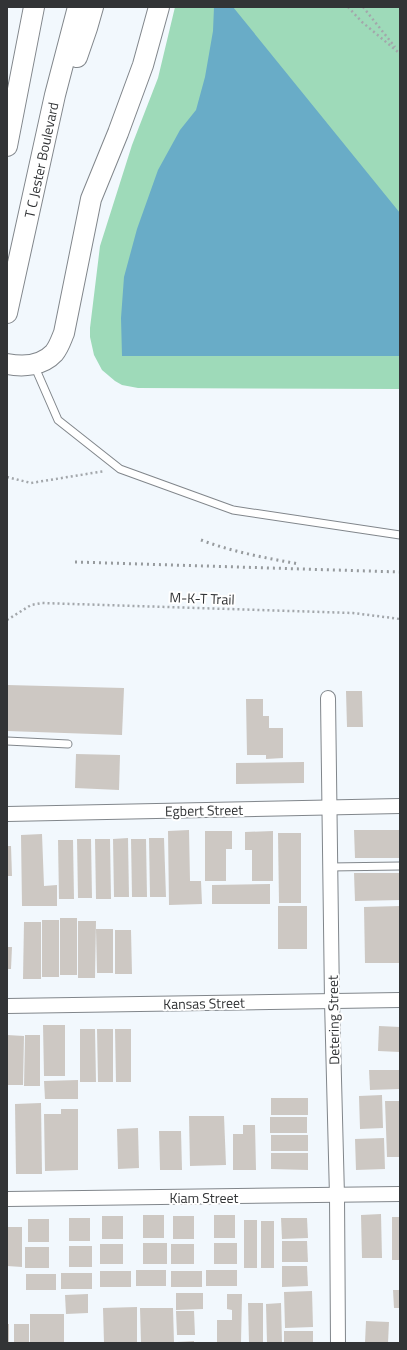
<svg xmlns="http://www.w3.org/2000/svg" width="407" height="1350" font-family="'Titillium Web',sans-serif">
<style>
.green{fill:#9edab9}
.water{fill:#69acc7}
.building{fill:#cdc8c3}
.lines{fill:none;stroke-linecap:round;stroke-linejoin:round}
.service-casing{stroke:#81868b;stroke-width:9}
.minor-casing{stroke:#81868b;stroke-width:16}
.secondary-casing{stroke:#81868b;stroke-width:22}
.path{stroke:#a3a7ab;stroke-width:2.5;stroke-dasharray:2 3;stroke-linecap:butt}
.service{stroke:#fff;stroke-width:7}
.minor{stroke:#fff;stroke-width:14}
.secondary{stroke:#fff;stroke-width:20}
.rail{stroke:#979b9e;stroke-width:3;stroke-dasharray:2 4;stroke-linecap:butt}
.labels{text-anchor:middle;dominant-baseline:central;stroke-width:4;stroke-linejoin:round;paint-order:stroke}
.street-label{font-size:14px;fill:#323436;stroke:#fff}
</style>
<rect width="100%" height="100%" fill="#f2f8fd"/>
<polygon class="green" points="175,7 400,7 400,389 138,388 122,385 115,381 102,370 94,355 90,337 90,328 100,246 132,145 158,78"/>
<polygon class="water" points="214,7 233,7 400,213 400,356 122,356 121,318 124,277 137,229 158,170 180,130 196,110 205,77 213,31"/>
<g class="building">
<polygon points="7,685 124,688 122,735 7,731"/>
<polygon points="346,691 362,691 363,727 347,727"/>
<polygon points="246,699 263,699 263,716 269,716 269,728 283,728 283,758 266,759 266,755 247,755"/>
<polygon points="76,754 120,755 119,790 75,788"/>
<polygon points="304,762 304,783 236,784 236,763"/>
<polygon points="189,830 190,881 201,881 202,904 169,905 168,831"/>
<polygon points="354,830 400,830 400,858 355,858"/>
<polygon points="205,831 232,831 232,849 226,849 226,881 205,881"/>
<polygon points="273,831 273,881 252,881 252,850 245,850 245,832"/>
<polygon points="278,833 301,833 301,903 279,903"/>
<polygon points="42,834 44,886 57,885 57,906 22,906 21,835"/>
<polygon points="128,838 129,897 114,897 113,839"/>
<polygon points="149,838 164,838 166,897 150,897"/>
<polygon points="77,839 91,839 92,898 78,898"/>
<polygon points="95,839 110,839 111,899 96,899"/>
<polygon points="131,839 146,839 147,897 132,897"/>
<polygon points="58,840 73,840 74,899 59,899"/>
<polygon points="7,846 11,846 12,876 7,876"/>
<polygon points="354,873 400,873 400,900 355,901"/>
<polygon points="270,884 270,904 212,904 212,885"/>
<rect x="278" y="906" width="29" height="43"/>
<polygon points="400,906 400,963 365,963 364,907"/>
<rect x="60" y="918" width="17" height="57"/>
<rect x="42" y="920" width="17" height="57"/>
<polygon points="78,921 96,921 95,978 78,978"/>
<polygon points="24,922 41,922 41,979 23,979"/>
<polygon points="96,929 113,929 113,973 97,973"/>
<polygon points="115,930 131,930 132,974 115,974"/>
<polygon points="7,947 12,947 11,969 7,969"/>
<polygon points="43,1025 65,1025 65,1076 44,1076"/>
<polygon points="379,1026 400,1027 400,1052 378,1051"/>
<polygon points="80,1029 95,1029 96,1082 80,1082"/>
<polygon points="97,1029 113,1029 113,1082 98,1082"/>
<polygon points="115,1029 131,1029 131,1082 116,1082"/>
<polygon points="7,1035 24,1036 23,1085 7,1085"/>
<polygon points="25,1035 40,1035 40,1086 24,1086"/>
<polygon points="369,1070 400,1070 400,1089 370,1090"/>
<polygon points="78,1080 78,1099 45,1099 44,1081"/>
<polygon points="382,1095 383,1128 360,1129 359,1096"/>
<rect x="271" y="1098" width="37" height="17"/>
<polygon points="385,1101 400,1101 400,1157 387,1157"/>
<polygon points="41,1103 42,1174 16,1174 15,1104"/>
<polygon points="61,1109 78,1109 78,1170 45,1171 44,1114 61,1114"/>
<polygon points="189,1116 224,1116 226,1165 190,1166"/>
<rect x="270" y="1117" width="37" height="16"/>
<polygon points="243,1125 255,1125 256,1170 233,1170 233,1134 243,1134"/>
<polygon points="138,1128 139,1168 118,1169 117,1129"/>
<polygon points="159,1131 181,1131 182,1170 160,1170"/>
<rect x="271" y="1135" width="37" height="16"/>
<polygon points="384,1138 385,1169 356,1170 355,1139"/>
<polygon points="271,1153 308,1153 308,1170 271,1169"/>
<polygon points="381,1214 382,1258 362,1258 361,1215"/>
<rect x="143" y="1215" width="21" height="23"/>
<rect x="214" y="1215" width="21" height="23"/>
<rect x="102" y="1216" width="21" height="23"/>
<rect x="173" y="1216" width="21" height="23"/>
<rect x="392" y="1217" width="8" height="43"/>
<rect x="69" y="1218" width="21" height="23"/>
<polygon points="281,1218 307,1218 308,1238 282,1239"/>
<rect x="28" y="1219" width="21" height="23"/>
<rect x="244" y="1220" width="13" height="48"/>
<rect x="261" y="1221" width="13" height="47"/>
<polygon points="7,1227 22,1227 22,1267 7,1266"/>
<polygon points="282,1241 307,1241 308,1262 282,1262"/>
<rect x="143" y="1243" width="24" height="21"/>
<rect x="214" y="1243" width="23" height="21"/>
<rect x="100" y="1244" width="23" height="20"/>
<rect x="171" y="1244" width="23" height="20"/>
<rect x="69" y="1246" width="23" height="21"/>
<rect x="25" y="1247" width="24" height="21"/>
<polygon points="282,1266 307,1266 308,1286 282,1287"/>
<rect x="136" y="1270" width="30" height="16"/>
<rect x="206" y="1270" width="31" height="16"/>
<rect x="100" y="1271" width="31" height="16"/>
<rect x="171" y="1271" width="31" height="16"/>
<rect x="61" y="1273" width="31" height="16"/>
<rect x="26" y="1274" width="30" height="16"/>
<polygon points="393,1290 400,1290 400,1308 394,1308"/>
<polygon points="312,1291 313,1327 285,1328 284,1292"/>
<polygon points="176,1293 203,1293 203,1309 176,1310"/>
<polygon points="88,1294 88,1313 66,1314 65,1295"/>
<polygon points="227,1294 242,1294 241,1343 217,1343 217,1320 232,1320 232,1310 227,1309"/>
<polygon points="248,1303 263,1303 263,1343 249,1343"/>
<polygon points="281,1303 282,1343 267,1343 266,1304"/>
<polygon points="137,1307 137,1343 104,1343 103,1308"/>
<polygon points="140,1308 173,1308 174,1343 141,1343"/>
<polygon points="176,1311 194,1311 195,1335 177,1335"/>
<rect x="30" y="1314" width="34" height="29"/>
<polygon points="366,1321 389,1322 388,1343 365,1343"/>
<rect x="7" y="1324" width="2" height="19"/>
<rect x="14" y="1324" width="15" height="19"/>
<rect x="284" y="1331" width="29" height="12"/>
<polygon points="194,1341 194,1343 177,1343 177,1342"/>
</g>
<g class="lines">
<g class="service-casing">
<g id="service">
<polyline points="34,365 58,420 120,469 233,510 400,535"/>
<polyline points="7,741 68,744"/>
<polyline points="330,867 400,866"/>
</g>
</g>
<g class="minor-casing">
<g id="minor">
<polyline points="328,698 332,1001 337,1196 338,1343"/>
<polyline points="7,814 400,806"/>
<polyline points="7,1006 400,1000"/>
<polyline points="7,1199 400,1194"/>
</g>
</g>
<g class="secondary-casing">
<g id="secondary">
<polyline points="77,57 87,28 93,7"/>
<polyline points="7,146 34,7"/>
<polyline points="7,313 55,95 78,7"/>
<path d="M7 364C23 367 42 366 54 353 59 347 61 340 64 333L91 199 118 133 143 65 159 7"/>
</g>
</g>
<g class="path">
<polyline points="348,7 362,22 398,52"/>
<polyline points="363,7 395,47"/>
<polyline points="7,477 31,483 105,471"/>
<polyline points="7,620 31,605 42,603 353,613 400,619"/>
</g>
<use href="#service" class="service"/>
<use href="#minor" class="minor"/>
<use href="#secondary" class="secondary"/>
<g class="rail">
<path d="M201 540C233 552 266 558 299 564"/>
<polyline points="75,562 400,572"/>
</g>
</g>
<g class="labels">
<g class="street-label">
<text transform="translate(41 160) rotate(-78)">T C Jester Boulevard</text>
<text transform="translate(202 598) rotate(2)">M-K-T Trail</text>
<text transform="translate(204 810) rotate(-1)">Egbert Street</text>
<text transform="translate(204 1003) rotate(-1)">Kansas Street</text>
<text transform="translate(333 1020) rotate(-91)">Detering Street</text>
<text x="204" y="1197">Kiam Street</text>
</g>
</g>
<rect width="407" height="1350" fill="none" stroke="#323436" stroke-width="16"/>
</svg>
